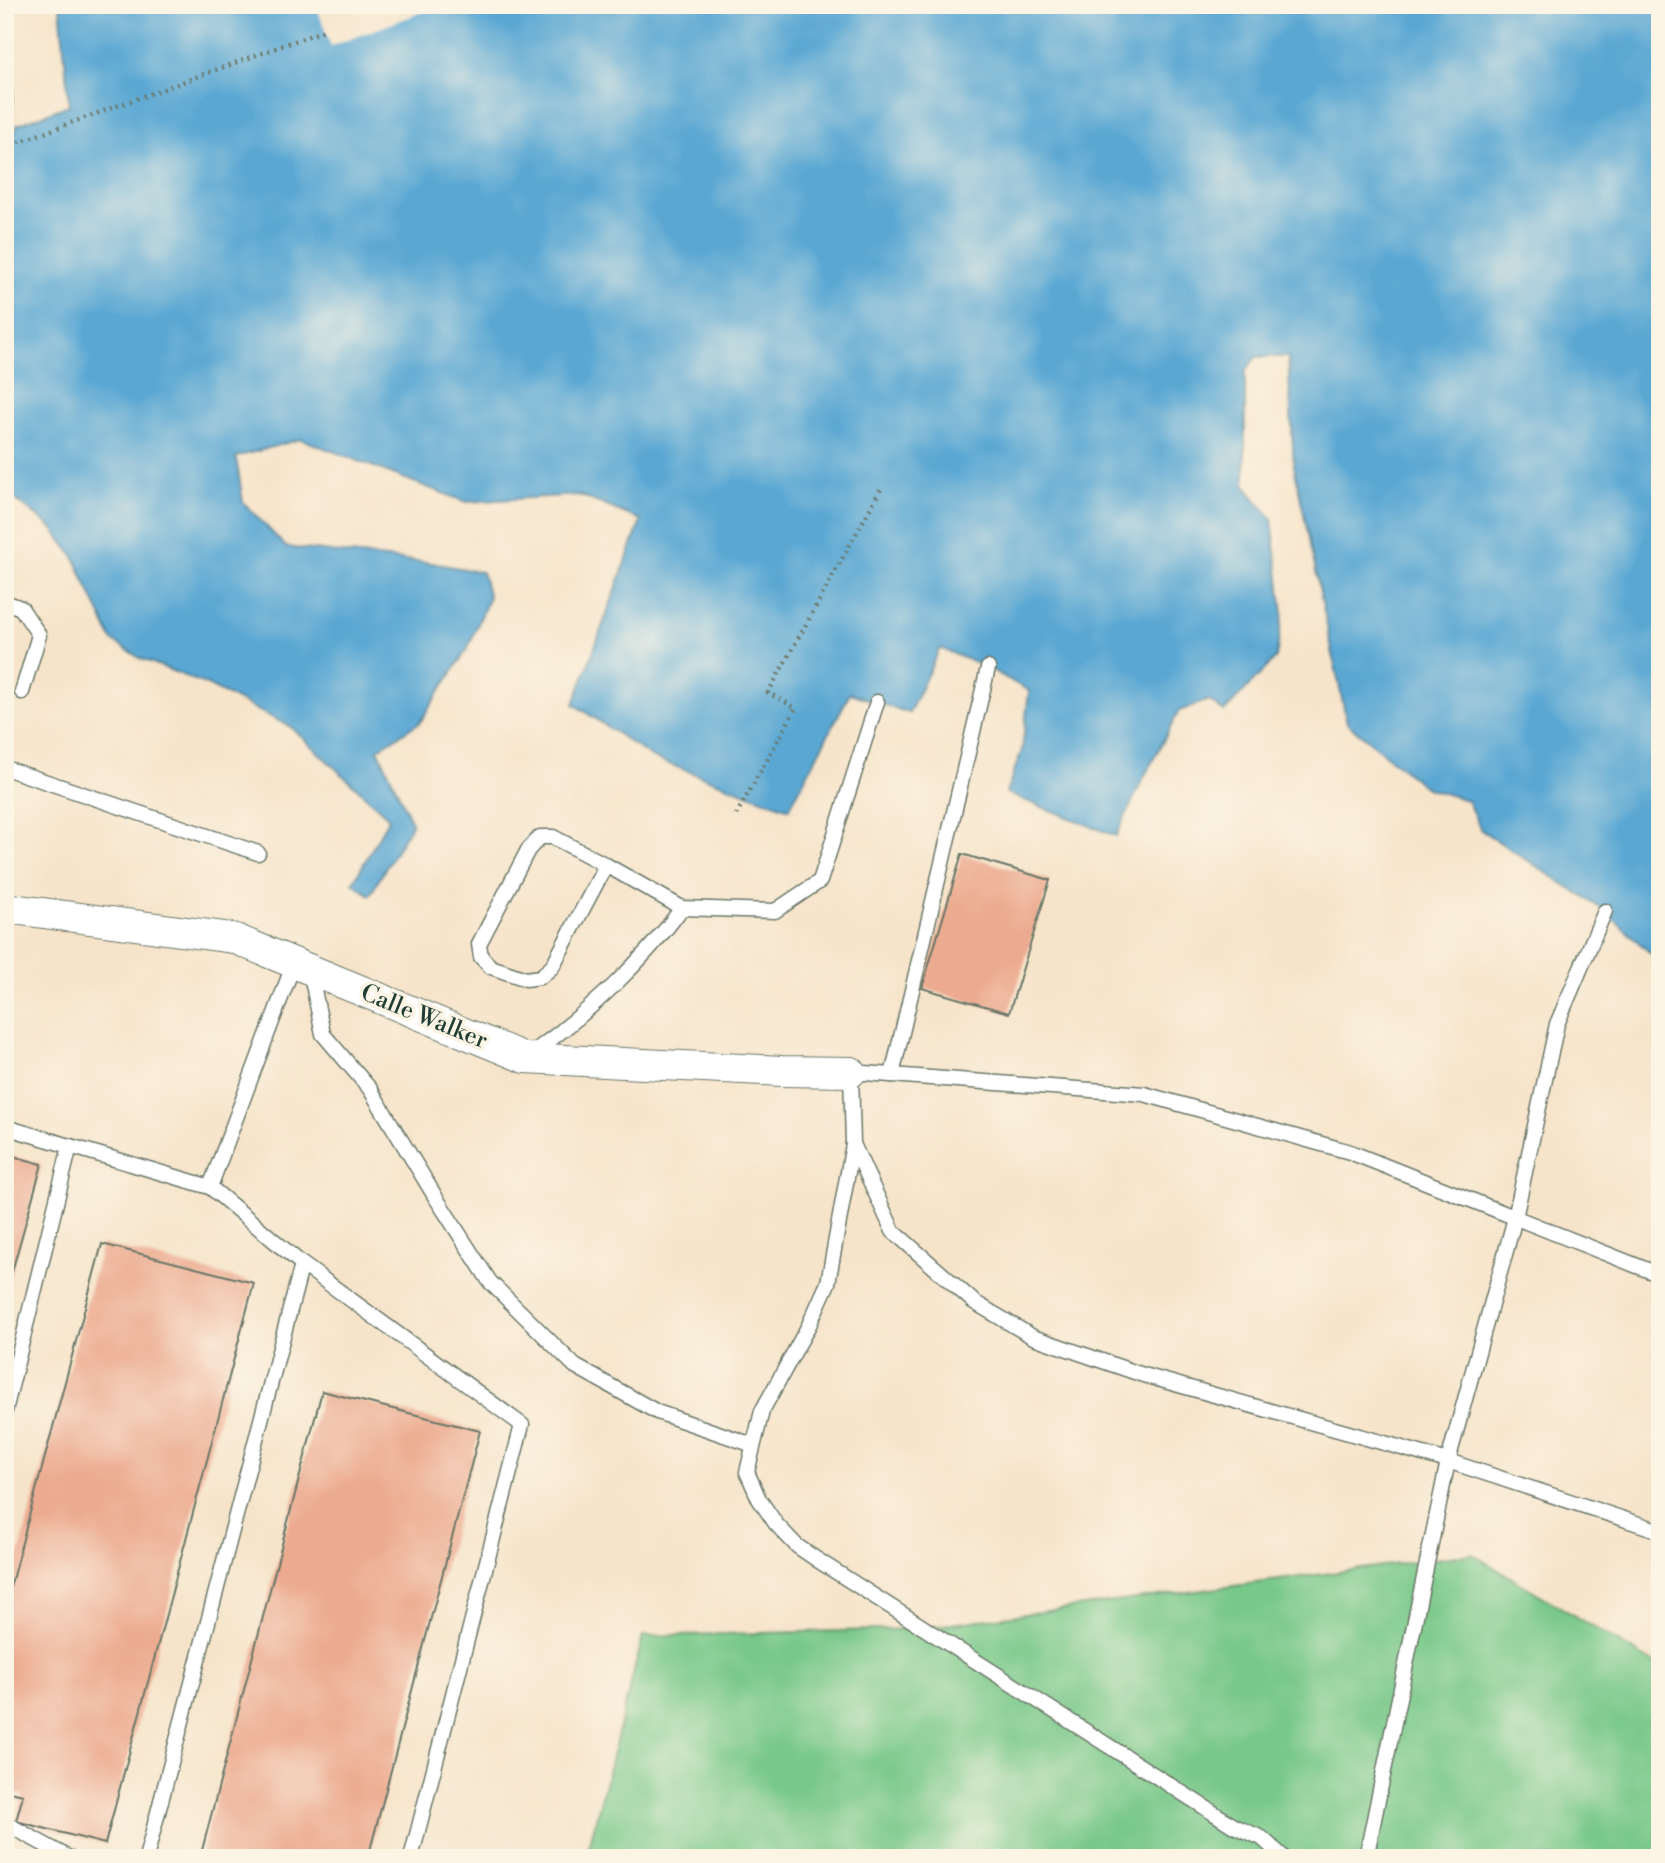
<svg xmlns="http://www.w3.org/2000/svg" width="1665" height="1863" font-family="'Libre Bodoni',serif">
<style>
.green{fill:#77c889;stroke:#4b825e;stroke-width:2}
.water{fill:#5aa7d3;stroke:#3c7284;stroke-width:2}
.pier{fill:#f6e4ca}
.building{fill:#ecab90}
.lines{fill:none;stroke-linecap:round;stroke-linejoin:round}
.service-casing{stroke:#6a7768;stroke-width:17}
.minor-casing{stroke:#6a7768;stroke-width:32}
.path{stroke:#6a7768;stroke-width:4.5;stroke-dasharray:2 5;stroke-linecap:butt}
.service{stroke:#fff;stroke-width:14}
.minor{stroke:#fff;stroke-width:30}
.labels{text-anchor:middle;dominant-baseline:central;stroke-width:7;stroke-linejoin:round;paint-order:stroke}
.street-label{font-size:24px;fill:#1f3d34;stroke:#fcf5e5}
</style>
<rect width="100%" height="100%" fill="#fcf5e5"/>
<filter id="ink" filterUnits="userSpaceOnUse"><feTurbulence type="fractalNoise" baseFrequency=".0143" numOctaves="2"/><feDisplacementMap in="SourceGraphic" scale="14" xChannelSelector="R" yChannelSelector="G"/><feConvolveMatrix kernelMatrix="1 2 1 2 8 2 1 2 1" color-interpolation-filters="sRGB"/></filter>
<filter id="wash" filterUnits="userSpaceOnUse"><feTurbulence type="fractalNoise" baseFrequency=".00686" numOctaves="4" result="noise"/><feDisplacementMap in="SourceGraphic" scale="28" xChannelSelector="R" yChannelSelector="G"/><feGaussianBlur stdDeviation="1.57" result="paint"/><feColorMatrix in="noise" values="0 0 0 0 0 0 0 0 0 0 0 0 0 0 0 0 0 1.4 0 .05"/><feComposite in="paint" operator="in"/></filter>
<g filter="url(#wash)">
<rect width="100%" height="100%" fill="#f6e4ca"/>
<polygon class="green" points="1472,1554 1660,1667 1660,1858 586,1858 643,1636 914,1629"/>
<polygon class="water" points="60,5 1660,5 1660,962 1605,911 1481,830 1467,800 1426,788 1347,723 1294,466 1288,357 1256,357 1245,372 1245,486 1272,519 1283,613 1276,658 1224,712 1209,700 1179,711 1143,779 1116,836 1006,793 1022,750 1029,691 988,668 940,648 909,713 850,693 789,809 653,758 574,704 641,520 579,495 466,502 301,439 236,457 243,502 286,547 432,563 482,572 489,597 468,648 420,722 378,749 412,823 370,895 353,883 389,818 291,727 207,685 140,658 112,640 74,557 52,528 5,491 5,162 17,125 69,105"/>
<polygon class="pier" points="316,5 441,5 331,46"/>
<g id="blocks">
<g class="building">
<polygon points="5,11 8,11 14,123 5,124"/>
<polygon points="962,854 1050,880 1009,1013 922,988"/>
<polygon points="5,1154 42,1164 6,1293 5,1293"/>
<polygon points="102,1244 254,1283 105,1844 16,1821 23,1795 5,1791 5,1606"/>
<polygon points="322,1391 480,1431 368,1858 200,1858"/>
</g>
</g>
</g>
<g filter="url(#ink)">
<use href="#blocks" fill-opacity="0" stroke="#6a7768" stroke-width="2"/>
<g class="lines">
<g class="service-casing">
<g id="service">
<polyline points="5,602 21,608 39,635 22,692"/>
<polyline points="5,768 258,853"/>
<polyline points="606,865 552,967 540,977 526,979 491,967 481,957 479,944 528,850 540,837 553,837 606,865 682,908 775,911 820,881 877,702"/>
<polyline points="310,970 323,1034 370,1089 436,1198 490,1282 575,1366 657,1412 753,1445"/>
<path d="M531 1054C587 1014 642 963 682 908"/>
<polyline points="892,1075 988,668"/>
<polyline points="5,1127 210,1187 294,963"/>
<polyline points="853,1144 893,1231 974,1302 1033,1337 1140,1374 1448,1461 1660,1531"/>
<polyline points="210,1187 302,1264 522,1425 411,1858"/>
<polyline points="5,1411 70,1146"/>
<polyline points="5,1823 69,1858"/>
<polyline points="146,1858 302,1264"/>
<polyline points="1284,1858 1262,1838 1234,1826 816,1559 797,1546 776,1524 759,1499 747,1472 762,1411 809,1325 828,1283 853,1144 851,1072 1144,1094 1350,1152 1660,1275"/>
<polyline points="1366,1858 1448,1461 1515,1218 1557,1024 1605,911"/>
</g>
</g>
<g class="minor-casing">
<polyline id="minor" points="5,908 233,938 525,1058 782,1071 851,1072"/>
</g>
<g class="path">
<polyline points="5,147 325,30"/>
<polyline points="736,815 796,708 768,693 882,487"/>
</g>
<use href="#service" class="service"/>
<use href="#minor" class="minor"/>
</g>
</g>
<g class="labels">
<g class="street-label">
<text transform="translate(424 1017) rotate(22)">Calle Walker</text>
</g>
</g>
<rect width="1665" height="1863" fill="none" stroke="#fcf5e5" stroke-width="28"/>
</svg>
